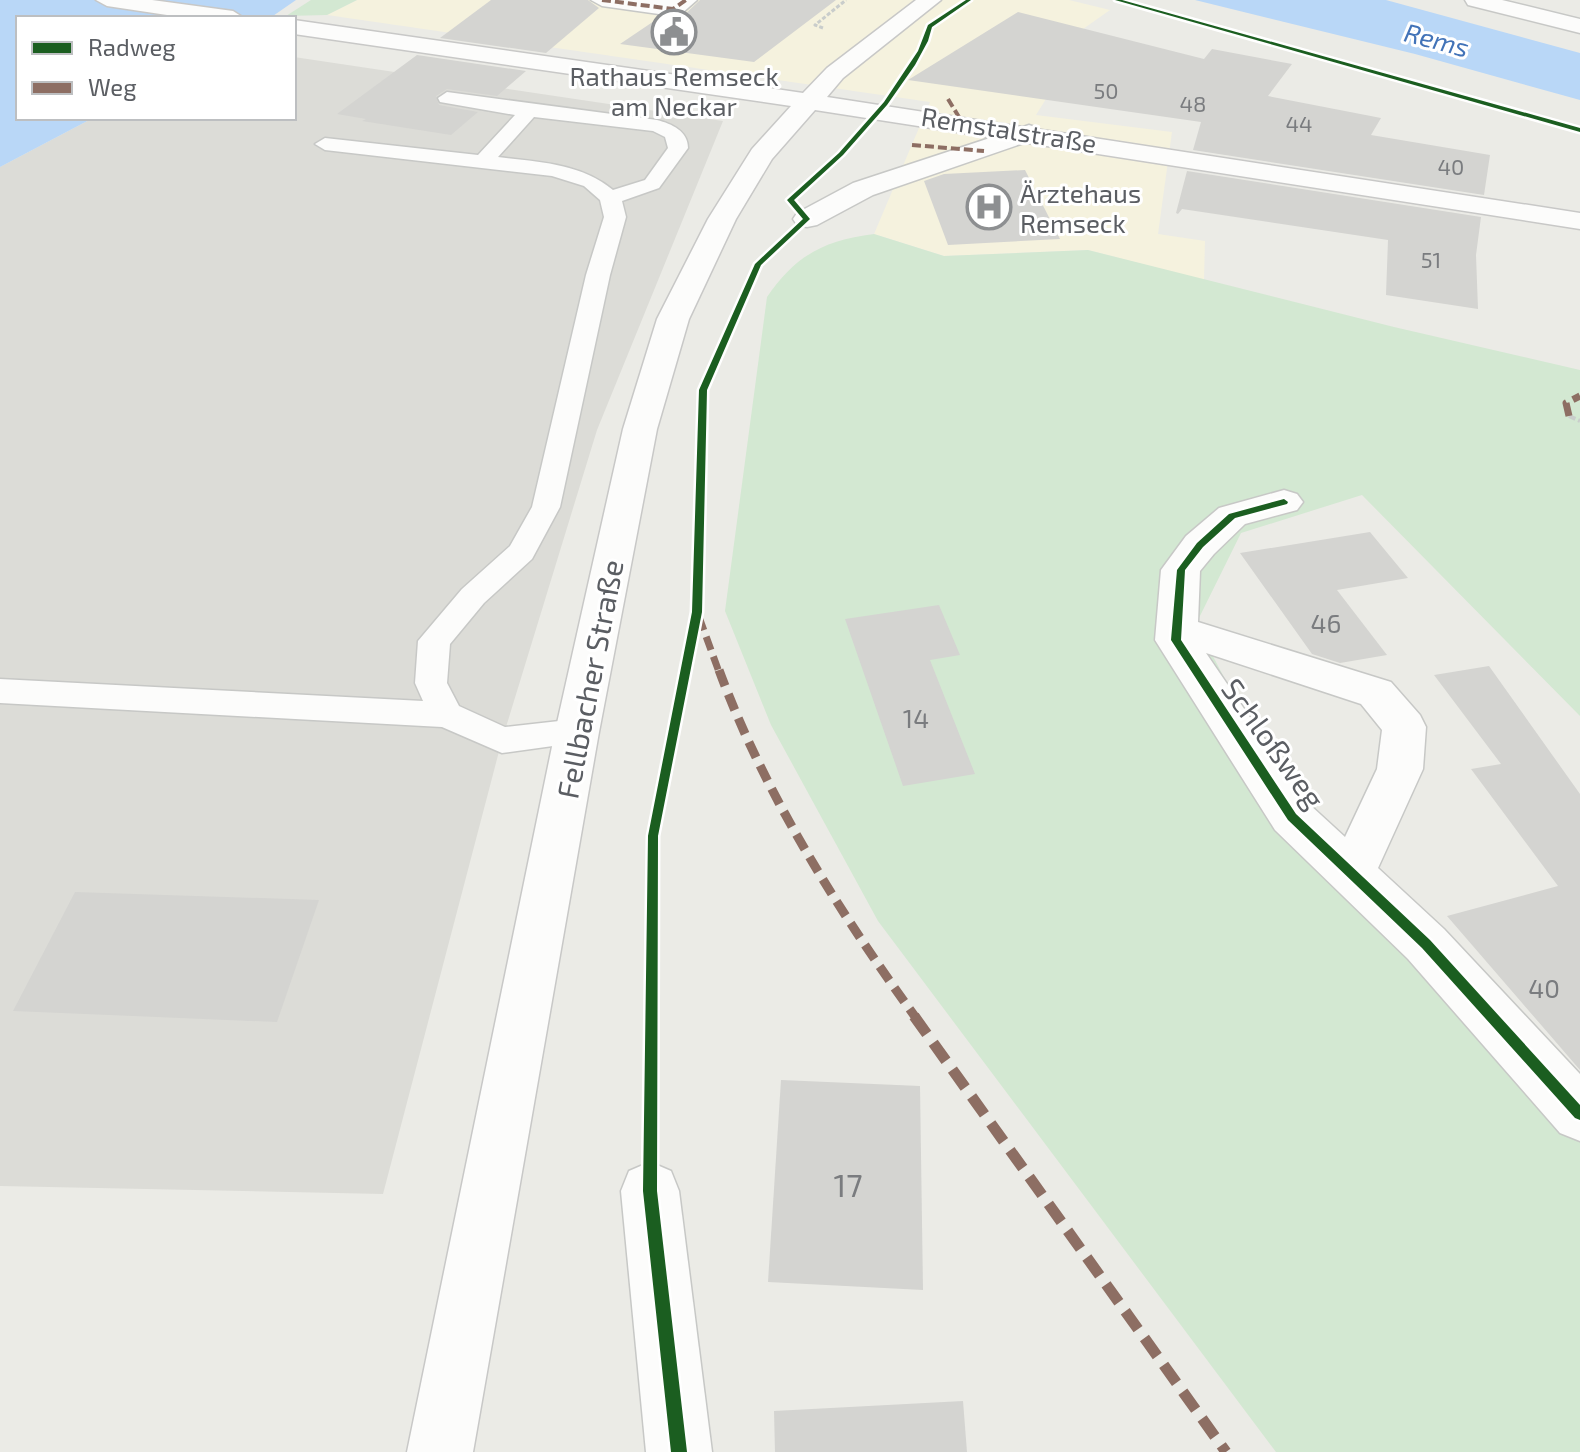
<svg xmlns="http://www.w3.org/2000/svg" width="1580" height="1452" font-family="'Exo 2',sans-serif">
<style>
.commercial{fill:#f5f2de}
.industrial{fill:#dcdcd7}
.green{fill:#d3e8d2}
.water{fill:#b9d7f7}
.building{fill:#d4d4d1}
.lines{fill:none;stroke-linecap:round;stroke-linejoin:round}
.service-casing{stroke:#c7c8c6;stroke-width:3}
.pedestrian-casing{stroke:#c7c8c6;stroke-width:3}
.minor-casing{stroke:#c7c8c6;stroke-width:3}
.secondary-casing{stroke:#c8c8c7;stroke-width:3}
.path-far1{stroke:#c9cdcb;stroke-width:3;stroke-dasharray:4 2;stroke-linecap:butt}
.path{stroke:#c9cdcb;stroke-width:4;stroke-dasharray:7 3;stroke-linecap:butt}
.service{fill:#fcfcfb;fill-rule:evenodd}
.pedestrian{fill:#fcfcfb;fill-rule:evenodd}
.minor{fill:#fcfcfb;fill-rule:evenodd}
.secondary{fill:#fcfcfb;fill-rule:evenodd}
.quiet-far3{stroke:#8d6e63;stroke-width:4;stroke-dasharray:9 4;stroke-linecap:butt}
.quiet-far2{stroke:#8d6e63;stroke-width:7;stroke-dasharray:14 7;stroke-linecap:butt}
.quiet-far1{stroke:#8d6e63;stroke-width:9;stroke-dasharray:17 9;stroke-linecap:butt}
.quiet{stroke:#8d6e63;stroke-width:11;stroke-dasharray:22 11;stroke-linecap:butt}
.cycleway-casing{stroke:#fff;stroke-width:5}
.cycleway{fill:#1b5e20;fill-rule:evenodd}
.labels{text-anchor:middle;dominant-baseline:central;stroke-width:6;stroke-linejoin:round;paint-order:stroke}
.far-number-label{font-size:22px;fill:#7a7c7f}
.far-water-label{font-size:26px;font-style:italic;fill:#4273b8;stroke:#fff}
.far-poi-label{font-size:26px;fill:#5b5e63;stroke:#fff}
.far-street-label{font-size:26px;fill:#5b5e63;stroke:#fff}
.number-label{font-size:26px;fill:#7a7c7f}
.street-label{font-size:30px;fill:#5b5e63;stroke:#fff}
.near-number-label{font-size:32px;fill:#7a7c7f}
</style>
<rect width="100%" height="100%" fill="#ebebe6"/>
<polygon class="commercial" points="357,0 1069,0 1110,10 1049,53 1069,62 1036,115 1172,132 1158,234 1205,241 1204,280 1088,250 944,256 874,234 930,102 327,15"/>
<polygon class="industrial" points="294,57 723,121 597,430 502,740 383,1194 0,1186 0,167 93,118 294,118"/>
<g class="green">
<polygon points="311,0 357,0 327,15 286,16"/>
<path d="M874 234 944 256 1088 250 1394 327 1580 370V716L1362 495 1241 533 1196 624 1237 702 1332 830 1580 1093V1452H1276L878 921 771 725 725 611 767 297C795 256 824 240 874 234Z"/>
</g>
<g class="water">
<polygon points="0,0 296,0 270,18 18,18 18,118 93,118 0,167"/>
<polygon points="1195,0 1386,0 1580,53 1580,100 1415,54"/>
</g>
<g class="building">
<polygon points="491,0 588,0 599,8 546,53 440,38"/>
<polygon points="700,0 836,0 754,62 620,44 660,17 683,16"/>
<polygon points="1018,12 1204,59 1212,49 1292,64 1268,96 1381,118 1371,135 1490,155 1484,195 1193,150 1201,122 908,80"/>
<polygon points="417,55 526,71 497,96 447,89 436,96 439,105 478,112 451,135 362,121 366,119 337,114"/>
<polygon points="1025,170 1060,239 948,245 924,181 944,174"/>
<polygon points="1187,171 1481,217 1476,255 1478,309 1386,295 1388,240 1182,209 1178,214 1176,213"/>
<polygon points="1370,532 1408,578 1337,590 1387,655 1340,663 1312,654 1240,553"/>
<polygon points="939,605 960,655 930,660 975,774 903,786 845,619"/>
<polygon points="1489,666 1580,794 1580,1070 1447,916 1558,886 1471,769 1501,764 1434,675"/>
<polygon points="75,892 319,900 277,1022 13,1011"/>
<polygon points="781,1080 920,1086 923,1290 768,1282"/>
<polygon points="963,1401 967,1452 775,1452 774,1411"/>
</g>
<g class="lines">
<g class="service-casing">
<path id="service" d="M447 92 657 120C672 124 688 131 688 148L659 188 622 201 626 217 610 275 560 507 532 559 484 603 450 644 447 683 459 706 505 727 577 719 589 723 594 732 589 741 502 753 442 727 0 703V679L423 701 415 683 418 641 462 589 510 546 532 507 586 275 604 217 600 200 584 186 552 176 325 150 315 144 325 138 478 155 515 115 440 102 438 98ZM534 117 653 131 665 137 668 148 645 180 613 190C581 163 538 162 498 157Z"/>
</g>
<g class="pedestrian-casing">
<polygon id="pedestrian" points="591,0 697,0 681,14 673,16 602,6"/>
</g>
<g class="minor-casing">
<g id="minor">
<polygon points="1465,0 1502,0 1580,19 1580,33 1468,5"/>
<polygon points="1029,125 1038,128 1042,133 1038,138 873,195 817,225 807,227 797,225 793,219 797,213 853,183"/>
<path d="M1284 490 1297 494 1303 502 1297 510 1245 524 1214 554 1200 571 1198 622 1391 682 1420 715 1426 727 1423 769 1378 868 1444 929 1580 1074V1141L1560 1133 1408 959 1275 830 1155 640 1161 570 1186 536 1219 508ZM1206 653 1361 704 1382 730 1377 769 1345 837 1309 804Z"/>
<polygon points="650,1162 671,1171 679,1191 712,1452 646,1452 621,1191 629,1171"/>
</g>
</g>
<g class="secondary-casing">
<g id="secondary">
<polygon points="96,0 152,0 233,11 244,18 187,18 107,6"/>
<polygon points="916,0 941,0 843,78 827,97 1580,213 1580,229 815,110 772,159 736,219 689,319 657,429 599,732 473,1452 407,1452 555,732 623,429 657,319 708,219 752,149 791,106 294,34 294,20 803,93 827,68"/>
</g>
</g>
<polyline class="path-far1" points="823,28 815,25 846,0"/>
<polyline class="path" points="1569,416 1580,421"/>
<use href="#service" class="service"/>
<use href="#pedestrian" class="pedestrian"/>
<use href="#minor" class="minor"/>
<use href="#secondary" class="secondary"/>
<g class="quiet-far3">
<polyline points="602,0 673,9 686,0"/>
<polyline points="948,99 962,122"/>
<polyline points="912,145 984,151"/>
</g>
<g class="quiet-far2">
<polyline points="1569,416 1566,403 1580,396"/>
<polyline points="699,617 719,672"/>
</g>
<path class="quiet-far1" d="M719 670C765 795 838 910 916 1018"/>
<polyline class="quiet" points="914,1016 1226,1452"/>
<g class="cycleway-casing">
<g id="cycleway">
<polygon points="966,0 971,0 932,27 928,41 915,65 887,105 843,155 794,200 810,219 761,265 707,390 702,612 658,836 657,1191 687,1452 671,1452 643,1191 648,836 692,612 699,390 755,264 803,219 787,200 839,153 884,102 918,51 928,25"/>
<polygon points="1115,0 1122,0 1580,128 1580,132"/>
<polygon points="1284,499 1288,502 1287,504 1235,518 1203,547 1185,570 1181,640 1296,814 1430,940 1580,1105 1580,1120 1575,1118 1422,948 1288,820 1171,640 1177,570 1197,543 1229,514"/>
</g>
</g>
<use href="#cycleway" class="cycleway"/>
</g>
<defs>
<g id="civic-ring" transform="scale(2.3)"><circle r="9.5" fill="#fff" stroke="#8d8f91" stroke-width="1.5"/><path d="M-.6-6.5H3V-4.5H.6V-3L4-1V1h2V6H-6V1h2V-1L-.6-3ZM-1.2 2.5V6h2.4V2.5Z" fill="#8d8f91"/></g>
<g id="hospital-ring" transform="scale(2.3)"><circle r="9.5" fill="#fff" stroke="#8d8f91" stroke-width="1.5"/><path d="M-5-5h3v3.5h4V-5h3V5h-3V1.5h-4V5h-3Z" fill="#8d8f91"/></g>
</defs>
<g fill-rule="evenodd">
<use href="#civic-ring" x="674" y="32"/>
<use href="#hospital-ring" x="989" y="207"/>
</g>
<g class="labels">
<g class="far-number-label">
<text x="1106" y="90">50</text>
<text x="1193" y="103">48</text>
<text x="1299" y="123">44</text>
<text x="1451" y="166">40</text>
<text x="1431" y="259">51</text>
</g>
<g class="far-water-label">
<text transform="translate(1437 39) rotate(15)">Rems</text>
</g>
<g class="far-poi-label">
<text x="674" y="75">Rathaus Remseck<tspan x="674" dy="30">am Neckar</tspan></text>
<text x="1020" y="192" text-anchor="start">Ärztehaus<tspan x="1020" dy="30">Remseck</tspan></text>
</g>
<g class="far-street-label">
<text transform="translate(1009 129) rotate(9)">Remstalstraße</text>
</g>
<g class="number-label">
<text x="1326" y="622">46</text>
<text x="916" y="717">14</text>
<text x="1544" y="987">40</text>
</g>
<g class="street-label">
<text transform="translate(589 679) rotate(-79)">Fellbacher Straße</text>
<text transform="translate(1274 743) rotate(54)">Schloßweg</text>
</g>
<g class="near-number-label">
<text x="848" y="1184">17</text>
</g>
</g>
<rect x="16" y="16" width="280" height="104" fill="#ffffff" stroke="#bdbfc1" stroke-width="2"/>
<rect x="32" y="42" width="40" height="12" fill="#1b5e20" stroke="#bdbfc1" stroke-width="2"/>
<text x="88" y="56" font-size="24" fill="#5b5e63">Radweg</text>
<rect x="32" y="82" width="40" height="12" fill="#8d6e63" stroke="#bdbfc1" stroke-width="2"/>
<text x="88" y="96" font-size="24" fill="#5b5e63">Weg</text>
</svg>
